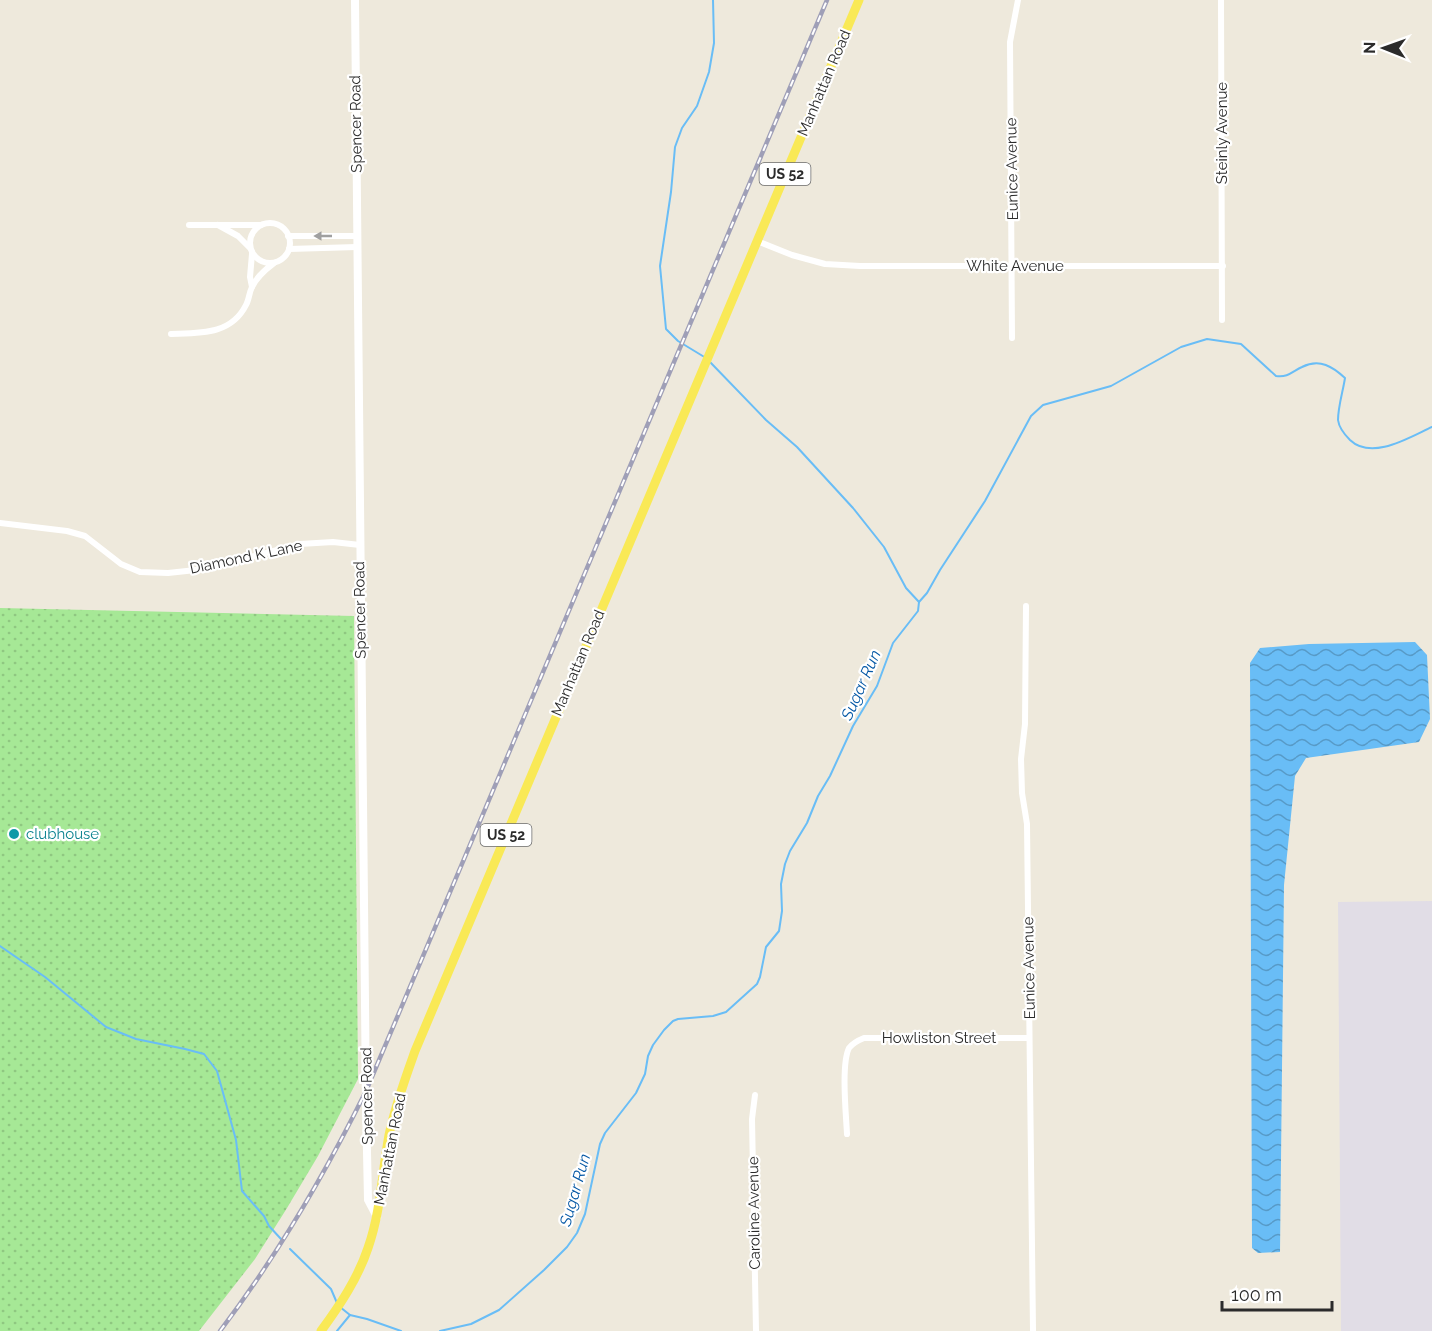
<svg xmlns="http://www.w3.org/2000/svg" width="1432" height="1331" font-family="Raleway,sans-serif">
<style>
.industrial{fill:#e1dde6}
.green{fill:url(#green-dots)}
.water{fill:url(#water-waves)}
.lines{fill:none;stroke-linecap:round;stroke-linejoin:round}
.stream{stroke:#69bdf6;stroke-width:2}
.minor{stroke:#fff;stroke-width:6}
.tertiary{stroke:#fff;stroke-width:8}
.primary{stroke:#f9e956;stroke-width:9}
.rail-casing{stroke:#9f9fb7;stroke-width:4.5}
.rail{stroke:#fff;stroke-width:2;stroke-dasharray:7;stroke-linecap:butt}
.oneway{fill:#a0a0a0}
.culture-dot{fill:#0f9aa8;stroke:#fff;stroke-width:2}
.labels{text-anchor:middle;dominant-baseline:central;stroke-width:4.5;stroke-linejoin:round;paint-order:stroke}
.shield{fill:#fff;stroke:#6b6b6b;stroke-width:1.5}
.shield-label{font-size:14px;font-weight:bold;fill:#2b2b2b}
.street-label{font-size:15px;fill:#2b2b2b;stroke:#fff}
.culture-label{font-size:15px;fill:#0d838f;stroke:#fff;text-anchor:start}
.water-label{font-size:16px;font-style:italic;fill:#0558a5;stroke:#fff}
</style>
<defs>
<pattern id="green-dots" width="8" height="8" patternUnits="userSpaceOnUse" patternTransform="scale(1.5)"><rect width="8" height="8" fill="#a6e896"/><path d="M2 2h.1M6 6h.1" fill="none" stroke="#8fc781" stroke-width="1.8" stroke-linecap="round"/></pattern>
<pattern id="water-waves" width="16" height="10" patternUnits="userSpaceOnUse" patternTransform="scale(1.5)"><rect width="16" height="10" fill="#69bdf6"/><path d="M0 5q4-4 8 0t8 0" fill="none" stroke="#579ac7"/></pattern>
</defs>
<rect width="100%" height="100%" fill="#eee9dc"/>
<polygon class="industrial" points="1432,901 1432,1331 1341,1331 1338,902"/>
<polygon class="green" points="0,608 354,616 358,1079 318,1156 287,1208 255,1259 199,1331 0,1331"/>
<polygon class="water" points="1415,642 1427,655 1430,719 1419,742 1306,758 1295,776 1284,885 1280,1252 1258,1253 1252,1248 1250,663 1260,648 1309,644"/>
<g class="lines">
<g class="stream">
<polyline points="706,358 678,341 666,329 660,266 671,192 675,147 682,128 697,106 709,72 714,43 713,0"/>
<polyline points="710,362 766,420 797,447 853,508 884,547 906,588 919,602"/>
<polyline points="0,946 45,977 106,1027 136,1039 185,1049 204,1054 217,1071 236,1140 242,1191 264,1216 269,1226 281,1239"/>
<polyline points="290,1249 331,1289 337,1303"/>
<polyline points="340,1307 350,1315"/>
<polyline points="350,1315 367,1319 401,1331"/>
<polyline points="337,1331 350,1315"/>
<path d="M440 1331 471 1324 499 1310 544 1270 567 1247 577 1233 585 1214 600 1144 605 1133 636 1093 645 1074 648 1056 653 1045 664 1030 673 1021 678 1019 713 1016 726 1012 757 984 760 977 766 947 779 931 782 911 781 884 785 864 790 851 807 823 818 796 830 776 853 726 877 686 893 643 918 611 919 602 927 593 940 570 985 501 1031 416 1043 405 1111 386 1181 347 1207 339 1241 344 1276 376C1288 378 1293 371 1302 367 1320 358 1333 367 1345 378 1343 391 1338 407 1338 420 1339 428 1345 435 1350 440 1372 461 1410 437 1432 427"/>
</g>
<g class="minor">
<polyline points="1221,0 1222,320"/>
<circle cx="270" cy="243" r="20"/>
<polyline points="189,225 261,225"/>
<polyline points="218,225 238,236 250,248"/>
<polyline points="288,236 357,236"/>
<polyline points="757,241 792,255 825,264 860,266 1223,266"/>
<polyline points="289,249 357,247"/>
<polyline points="252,287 250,277 252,254"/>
<path d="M171 334C200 333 231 335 246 305 249 300 249 293 252 287 256 278 266 269 274 263"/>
<polyline points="1012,338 1010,42 1018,0"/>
<polyline points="0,523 67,531 85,536 121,564 140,572 168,573 205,569 300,544 333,542 360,545"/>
<polyline points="1026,606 1025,724 1021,759 1022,793 1027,824 1033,1331"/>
<polyline points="755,1095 752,1119 756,1331"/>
<path d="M847 1134C846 1114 841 1064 849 1048 853 1043 859 1040 864 1038H1029"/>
</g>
<polyline class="tertiary" points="355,0 366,1103 368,1200 377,1217"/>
<path class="primary" d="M321 1331C340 1305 358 1278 368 1248 381 1211 382 1172 389 1135 395 1106 405 1079 415 1051L859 0"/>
<g class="rail-casing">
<path id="rail" d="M220 1331C277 1256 324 1176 366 1091L827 0"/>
</g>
<use href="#rail" class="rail"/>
</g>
<defs><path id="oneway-solid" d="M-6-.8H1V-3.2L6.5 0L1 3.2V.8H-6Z" transform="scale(1.5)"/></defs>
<use class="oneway" href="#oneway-solid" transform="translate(323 236) rotate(180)"/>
<circle class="culture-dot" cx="14" cy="834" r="6"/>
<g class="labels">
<g class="shield">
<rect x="759.5" y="163" width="51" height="22" rx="4.5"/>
<rect x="480.5" y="824" width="51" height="22" rx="4.5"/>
</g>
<g class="shield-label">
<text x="785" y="174">US 52</text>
<text x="506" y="835">US 52</text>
</g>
<g class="street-label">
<text transform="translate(824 83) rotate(-67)">Manhattan Road</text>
<text transform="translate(356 124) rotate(-91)">Spencer Road</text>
<text transform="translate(1222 133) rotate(-90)">Steinly Avenue</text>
<text transform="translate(1012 169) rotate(-91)">Eunice Avenue</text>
<text x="1015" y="266">White Avenue</text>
<text transform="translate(246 557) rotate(-12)">Diamond K Lane</text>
<text transform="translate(360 610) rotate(-91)">Spencer Road</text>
<text transform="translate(578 663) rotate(-67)">Manhattan Road</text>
<text transform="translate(1029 968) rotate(-91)">Eunice Avenue</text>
<text x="939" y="1038">Howliston Street</text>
<text transform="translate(367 1096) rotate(-91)">Spencer Road</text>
<text transform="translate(390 1149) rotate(-79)">Manhattan Road</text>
<text transform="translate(754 1213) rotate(-91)">Caroline Avenue</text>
</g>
<g class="culture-label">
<text x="26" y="834">clubhouse</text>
</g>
<g class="water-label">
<text transform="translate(861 685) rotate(-66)">Sugar Run</text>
<text transform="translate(575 1190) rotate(-74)">Sugar Run</text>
</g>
</g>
<g transform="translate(1384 48) rotate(271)" stroke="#ffffff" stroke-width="4.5" paint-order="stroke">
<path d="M0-4.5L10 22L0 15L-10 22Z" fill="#2b2b2b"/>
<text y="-9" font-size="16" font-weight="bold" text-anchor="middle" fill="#2b2b2b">N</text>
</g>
<path d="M1222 1301v9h110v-9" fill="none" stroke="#2b2b2b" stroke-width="3"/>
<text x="1231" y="1301" font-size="18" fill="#2b2b2b" stroke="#ffffff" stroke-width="4.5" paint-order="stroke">100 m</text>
</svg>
